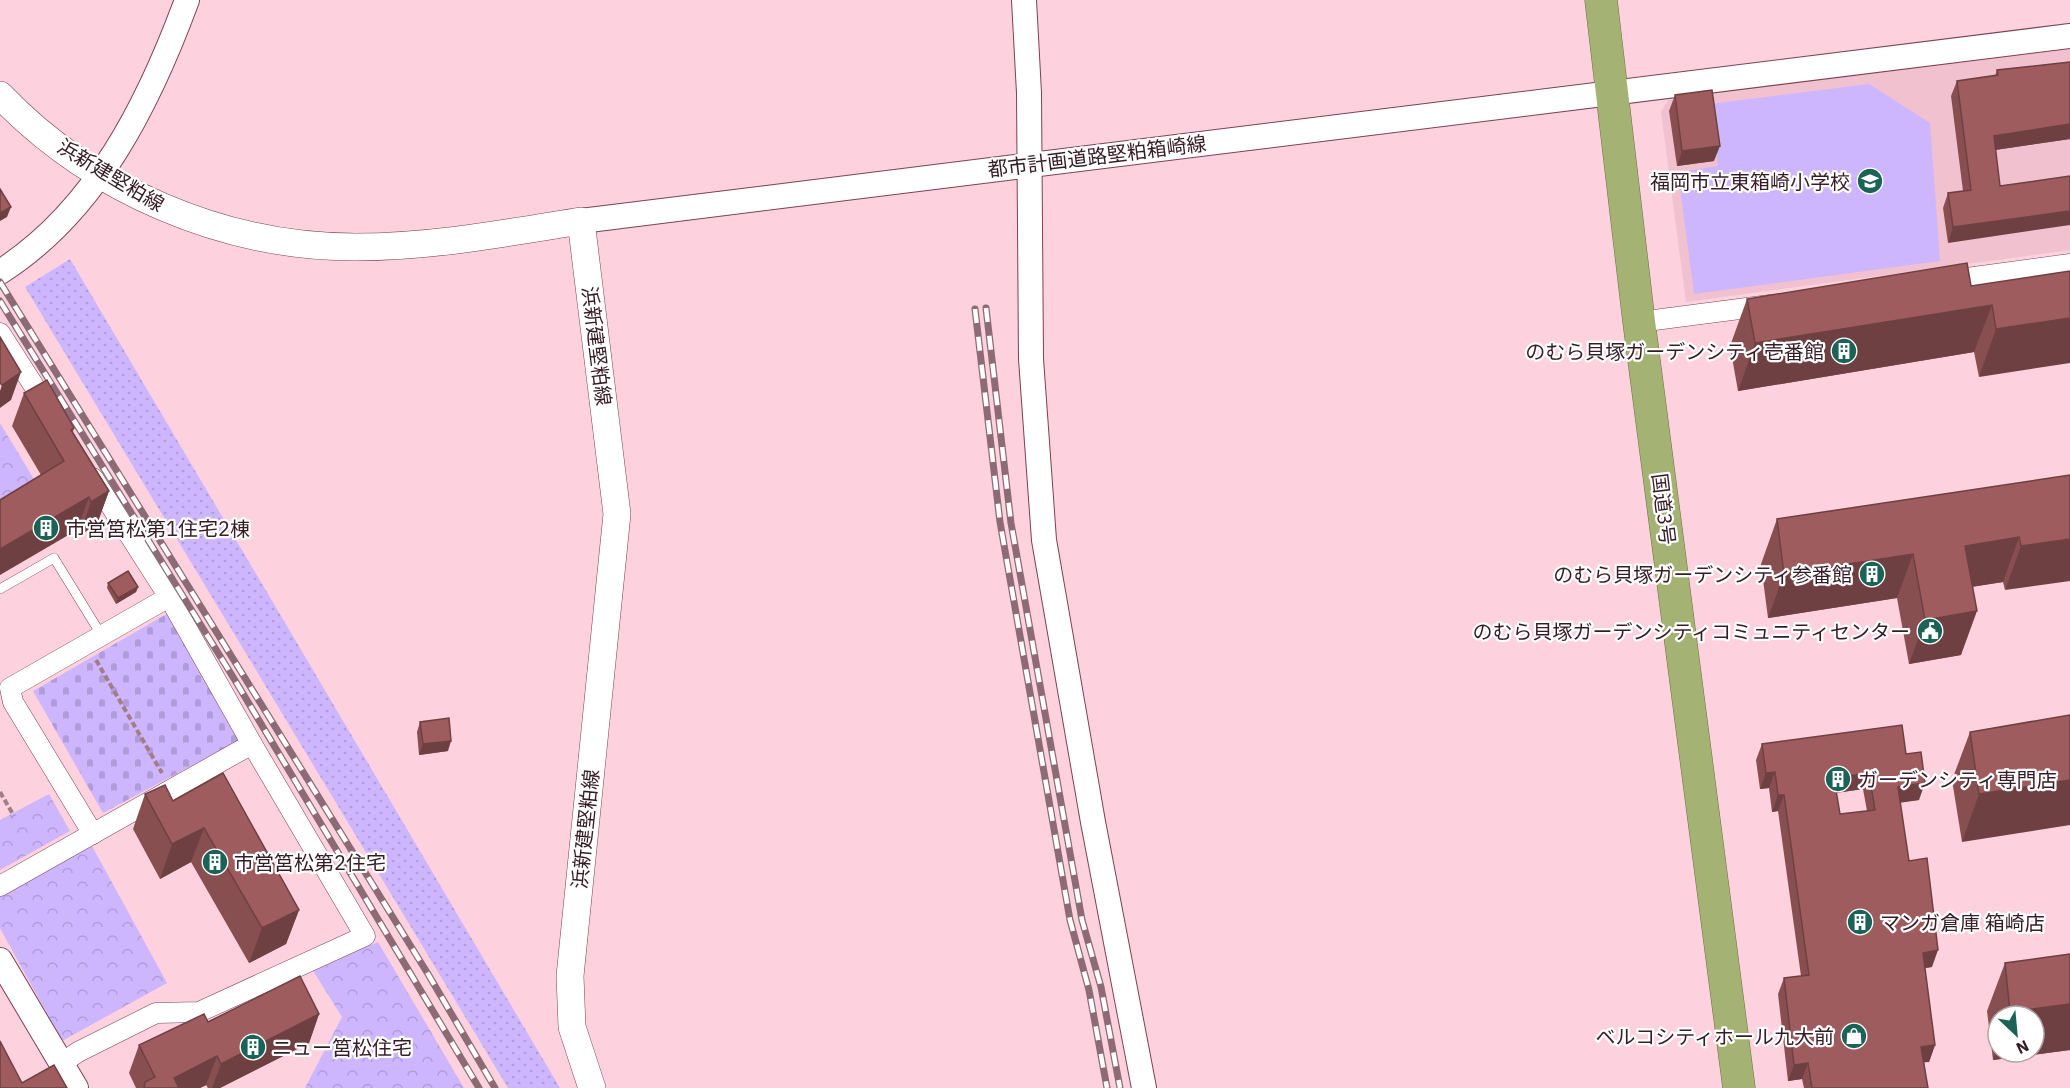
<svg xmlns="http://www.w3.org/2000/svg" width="2070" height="1088" font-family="'IBM Plex Sans','Noto Sans JP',sans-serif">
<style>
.built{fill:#f1c1cf}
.grass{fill:url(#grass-dots)}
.cemetery{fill:url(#cemetery-stones)}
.park{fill:url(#park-crowns)}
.garden{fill:#cdb6fe}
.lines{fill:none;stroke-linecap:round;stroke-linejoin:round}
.service-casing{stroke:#7d4155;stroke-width:10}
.minor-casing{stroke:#7d4155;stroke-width:21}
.tertiary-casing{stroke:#7d4155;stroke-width:26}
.secondary-casing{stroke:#7d4155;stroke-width:28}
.trunk-casing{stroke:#6f7042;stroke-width:33}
.path{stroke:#a17d88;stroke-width:4;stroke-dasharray:6 3;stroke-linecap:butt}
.service{stroke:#fff;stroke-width:9}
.minor{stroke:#fff;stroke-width:20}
.tertiary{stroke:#fff;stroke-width:24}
.secondary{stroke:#fff;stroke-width:27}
.trunk{stroke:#a4b274;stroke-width:32}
.rail-casing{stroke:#8d6b76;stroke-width:7}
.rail{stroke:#fff;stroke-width:4.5;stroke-dasharray:14;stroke-linecap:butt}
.wall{fill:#884f51;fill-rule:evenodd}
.shaded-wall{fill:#6f4042}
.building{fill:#9e5c5e;stroke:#6f4042;stroke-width:1.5;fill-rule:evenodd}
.labels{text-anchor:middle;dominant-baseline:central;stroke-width:4.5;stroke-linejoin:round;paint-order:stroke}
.street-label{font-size:20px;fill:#361c25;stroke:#fff}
.poi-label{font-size:20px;fill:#361c25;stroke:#fff;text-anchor:end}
</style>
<defs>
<pattern id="grass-dots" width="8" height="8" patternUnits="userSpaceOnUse" patternTransform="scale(1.5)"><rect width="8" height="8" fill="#cdb6fe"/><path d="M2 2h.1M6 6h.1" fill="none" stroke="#b19cda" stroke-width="1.8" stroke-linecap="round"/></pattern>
<pattern id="cemetery-stones" width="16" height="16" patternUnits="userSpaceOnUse" patternTransform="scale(1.5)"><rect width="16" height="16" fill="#cdb6fe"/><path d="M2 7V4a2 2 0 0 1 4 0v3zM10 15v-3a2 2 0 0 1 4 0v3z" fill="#b19cda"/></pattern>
<pattern id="park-crowns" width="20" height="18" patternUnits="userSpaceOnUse" patternTransform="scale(1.5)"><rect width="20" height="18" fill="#cdb6fe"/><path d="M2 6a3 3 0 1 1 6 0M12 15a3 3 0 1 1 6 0" fill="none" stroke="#b19cda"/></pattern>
</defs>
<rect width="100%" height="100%" fill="#fdd1de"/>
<polygon class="built" points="2070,48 2070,250 1686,302 1661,112 1668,100"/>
<polygon class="grass" points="70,259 560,1088 508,1088 25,287"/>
<polygon class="cemetery" points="170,612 242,739 103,813 33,691"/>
<g class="park">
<polygon points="0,423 37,484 0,506"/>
<polygon points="49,794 70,831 0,870 0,820"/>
<polygon points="92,846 167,983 62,1041 0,928 0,896"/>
<polygon points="378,942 464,1088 305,1088 342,1017 312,969"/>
</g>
<polygon class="garden" points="1869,84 1930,123 1940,261 1694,294 1678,172 1718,166 1710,104"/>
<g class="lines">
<g class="service-casing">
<polyline id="service" points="0,589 54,558 102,636"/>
</g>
<g class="minor-casing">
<g id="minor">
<polyline points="1945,281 2070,264"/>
<polyline points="1639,322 1770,305"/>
<polyline points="0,333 48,408"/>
<polyline points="93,478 169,597"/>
<polyline points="93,834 13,702 10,688 169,597 252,744"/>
<polyline points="0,886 252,744 365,936 199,1012 156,1013 78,1052 62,1063"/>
</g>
</g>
<g class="tertiary-casing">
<g id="tertiary">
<polyline points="1024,0 1029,93 1031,359 1044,540 1093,822 1144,1088"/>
<polyline points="581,221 2070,36"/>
<path d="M0 272C96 211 149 103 187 0"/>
<polyline points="0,960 76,1088"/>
</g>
</g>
<g class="secondary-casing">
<path id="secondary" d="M0 95C91 190 223 247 355 247 431 247 506 233 581 221L617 514 570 976 572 1027 592 1088"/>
</g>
<g class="trunk-casing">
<polyline id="trunk" points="1601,0 1639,322 1739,1088"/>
</g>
<g class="path">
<polyline points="96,660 162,773"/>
<polyline points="0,792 14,816"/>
</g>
<use href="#service" class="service"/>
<use href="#minor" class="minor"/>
<use href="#tertiary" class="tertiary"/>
<use href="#secondary" class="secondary"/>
<use href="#trunk" class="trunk"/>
<g class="rail-casing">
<g id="rail">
<polyline points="0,282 428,974 495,1088"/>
<polyline points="0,301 233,677 479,1088"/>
<polyline points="986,308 1011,523 1082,920 1101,987 1120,1088"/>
<polyline points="975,309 1000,522 1070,920 1089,990 1107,1088"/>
</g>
</g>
<use href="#rail" class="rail"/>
</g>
<g class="wall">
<polygon points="2070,62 2070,139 1995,150 1948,243 1943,208 1948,193 1963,191 1951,96 1957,81 1995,76 1997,70"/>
<polygon points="1675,95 1714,161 1677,166 1669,111"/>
<polygon points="2070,271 1979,377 1974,352 1738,391 1730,346 1747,299 1971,286"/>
<polygon points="24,393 74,428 73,432 109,491 97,524 79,536 77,530 41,475 12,426"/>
<polygon points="2070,475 2005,590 2003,582 1972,587 1961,655 1909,664 1897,598 1768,618 1761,564 1777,519"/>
<polygon points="108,583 138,587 136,592 116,604 107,588"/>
<polygon points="2070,715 1962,842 1952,780 1970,732"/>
<polygon points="420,722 448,751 419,755 417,732"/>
<path d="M1762 744 1906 754 1919 800 1900 802 1909 861 1932 967 1925 968 1935 1045 1929 1062H1924L1928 1088H1804L1802 1079 1788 1081 1778 994 1784 978 1801 976 1778 811 1772 812 1769 788 1760 789 1756 760ZM1863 789 1867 811 1840 814 1836 793Z"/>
<polygon points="145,794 173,801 299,910 286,944 249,963 191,862 160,879 133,829"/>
<path d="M2070 954V1050L1993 1060 1987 1011 2005 963ZM1998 1016H2034V1052H1998Z"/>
<polygon points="319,1014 309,1043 220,1088 208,1088 206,1085 200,1088 136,1088 129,1073 139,1045 208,1022"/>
</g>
<g class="shaded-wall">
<polygon points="2070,124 2070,139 1988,151 1994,136"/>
<polygon points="1720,146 1714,161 1677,166 1682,151"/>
<polygon points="11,207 7,217 0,221 0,213"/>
<polygon points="2070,211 2070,225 1948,243 1953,227"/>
<polygon points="1992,305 1974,352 1738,391 1755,343"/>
<polygon points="2070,318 2070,363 1979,377 1996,329"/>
<polygon points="21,372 11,400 0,408 0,391 2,385"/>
<polygon points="109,491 97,524 79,536 91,502"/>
<polygon points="89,497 77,530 0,575 0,549"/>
<polygon points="2019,537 2003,582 1949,590 1965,546"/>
<polygon points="2070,539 2070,581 2005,590 2021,546"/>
<polygon points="1913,554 1897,598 1768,618 1784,574"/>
<polygon points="138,587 136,592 116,604 118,598"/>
<polygon points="1977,611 1961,655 1909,664 1925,620"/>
<polygon points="451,741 448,751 419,755 423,744"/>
<polygon points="1775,772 1769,788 1760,789 1766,773"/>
<polygon points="1869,773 1863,789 1828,794 1834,778"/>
<polygon points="2070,780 2070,825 1962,842 1979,794"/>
<polygon points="1925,783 1919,800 1892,804 1898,787"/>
<polygon points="1778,795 1784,795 1778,811 1772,812"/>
<polygon points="204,828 191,862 160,879 172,844"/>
<polygon points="299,910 286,944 249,963 262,928"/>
<polygon points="1938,950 1932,967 1917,969 1923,953"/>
<polygon points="2070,1004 2070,1050 1993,1060 1998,1045 1998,1052 2034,1052 2034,1016 2009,1016 2010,1012"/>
<polygon points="319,1014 309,1043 220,1088 212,1088 221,1064"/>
<polygon points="1935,1045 1929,1062 1915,1063 1921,1047"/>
<polygon points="217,1056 206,1085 200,1088 171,1088 174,1078"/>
<polygon points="1808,1063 1802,1079 1788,1081 1794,1065"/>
</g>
<g class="building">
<polygon points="2070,62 2070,124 1994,136 2000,186 2070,176 2070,211 1953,227 1948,193 1971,190 1957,81 1998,75 1997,70"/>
<polygon points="1712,90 1720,146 1682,151 1675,95"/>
<polygon points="0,189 11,207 0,213"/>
<polygon points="1967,263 1971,286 2070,271 2070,318 1996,329 1992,305 1755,343 1747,299"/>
<polygon points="0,337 21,372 2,385 0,383"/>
<polygon points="47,380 74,428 71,430 109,491 91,502 89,497 0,549 0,500 64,461 24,393"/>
<polygon points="2070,475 2070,539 2021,546 2019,537 1965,546 1977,611 1925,620 1913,554 1784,574 1777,519"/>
<polygon points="128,571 138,587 118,598 108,583"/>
<polygon points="2070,715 2070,780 1979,794 1970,732"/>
<polygon points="449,718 451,741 423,744 420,722"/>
<path d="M1902 725 1906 754 1921 752 1925 783 1898 787 1909 861 1927 858 1938 950 1923 953 1935 1045 1921 1047 1928 1088H1812L1808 1063 1794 1065 1784 978 1809 975 1784 795H1778L1775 772 1766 773 1762 744ZM1869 773 1875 810 1840 814 1834 778Z"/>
<polygon points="223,773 299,910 262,928 204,828 172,844 145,794 165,785 173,801"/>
<polygon points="2070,954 2070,1004 2010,1012 2005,963"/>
<polygon points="300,976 319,1014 221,1064 217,1056 174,1078 179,1088 144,1088 145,1082 155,1077 139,1045 204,1014 208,1022"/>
<polygon points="0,1041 22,1083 54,1065 67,1088 0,1088"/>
</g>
<defs>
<g id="school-disc" transform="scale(1.35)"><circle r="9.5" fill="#1c6357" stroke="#fff"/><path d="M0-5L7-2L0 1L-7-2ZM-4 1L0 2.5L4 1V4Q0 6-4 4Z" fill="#fff"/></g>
<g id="building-disc" transform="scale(1.35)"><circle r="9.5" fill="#1c6357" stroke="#fff"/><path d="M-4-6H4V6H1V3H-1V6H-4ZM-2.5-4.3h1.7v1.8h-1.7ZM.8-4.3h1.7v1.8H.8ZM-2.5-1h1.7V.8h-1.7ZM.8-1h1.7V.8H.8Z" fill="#fff"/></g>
<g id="civic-disc" transform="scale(1.35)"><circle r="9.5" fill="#1c6357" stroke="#fff"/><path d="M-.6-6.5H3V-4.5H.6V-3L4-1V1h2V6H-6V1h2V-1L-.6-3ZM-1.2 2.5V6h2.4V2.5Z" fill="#fff"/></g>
<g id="shop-disc" transform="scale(1.35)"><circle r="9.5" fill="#1c6357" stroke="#fff"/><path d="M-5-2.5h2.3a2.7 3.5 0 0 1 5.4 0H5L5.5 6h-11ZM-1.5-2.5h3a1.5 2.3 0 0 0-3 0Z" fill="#fff"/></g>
</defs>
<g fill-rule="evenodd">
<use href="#school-disc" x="1870" y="181"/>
<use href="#building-disc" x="1844" y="351"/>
<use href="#building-disc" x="46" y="528"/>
<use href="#building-disc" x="1872" y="574"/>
<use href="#civic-disc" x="1930" y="631"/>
<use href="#building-disc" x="1838" y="779"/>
<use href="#building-disc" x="215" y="862"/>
<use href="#building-disc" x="1860" y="922"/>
<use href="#shop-disc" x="1854" y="1036"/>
<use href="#building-disc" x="253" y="1047"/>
</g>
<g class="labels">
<g class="street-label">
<text transform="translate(1097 156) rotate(-7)">都市計画道路堅粕箱崎線</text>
<text transform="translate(111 175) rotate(31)">浜新建堅粕線</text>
<text transform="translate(597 346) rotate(83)">浜新建堅粕線</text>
<text transform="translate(1664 509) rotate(83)">国道3号</text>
<text transform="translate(585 829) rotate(-84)">浜新建堅粕線</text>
</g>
<g class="poi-label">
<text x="1850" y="181">福岡市立東箱崎小学校</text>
<text x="1824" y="351">のむら貝塚ガーデンシティ壱番館</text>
<text x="66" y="528" text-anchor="start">市営筥松第1住宅2棟</text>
<text x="1852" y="574">のむら貝塚ガーデンシティ参番館</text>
<text x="1910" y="631">のむら貝塚ガーデンシティコミュニティセンター</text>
<text x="1858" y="779" text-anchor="start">ガーデンシティ専門店</text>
<text x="234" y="862" text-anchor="start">市営筥松第2住宅</text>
<text x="1880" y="922" text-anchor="start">マンガ倉庫 箱崎店</text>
<text x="1834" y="1036">ベルコシティホール九大前</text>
<text x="272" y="1047" text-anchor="start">ニュー筥松住宅</text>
</g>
</g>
<g transform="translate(2016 1034) rotate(154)"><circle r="28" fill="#ffffff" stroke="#afa4a8" stroke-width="1.5"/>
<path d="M0-4.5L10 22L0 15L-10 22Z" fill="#1c6357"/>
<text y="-9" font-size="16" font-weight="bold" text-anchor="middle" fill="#361c25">N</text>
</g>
</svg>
